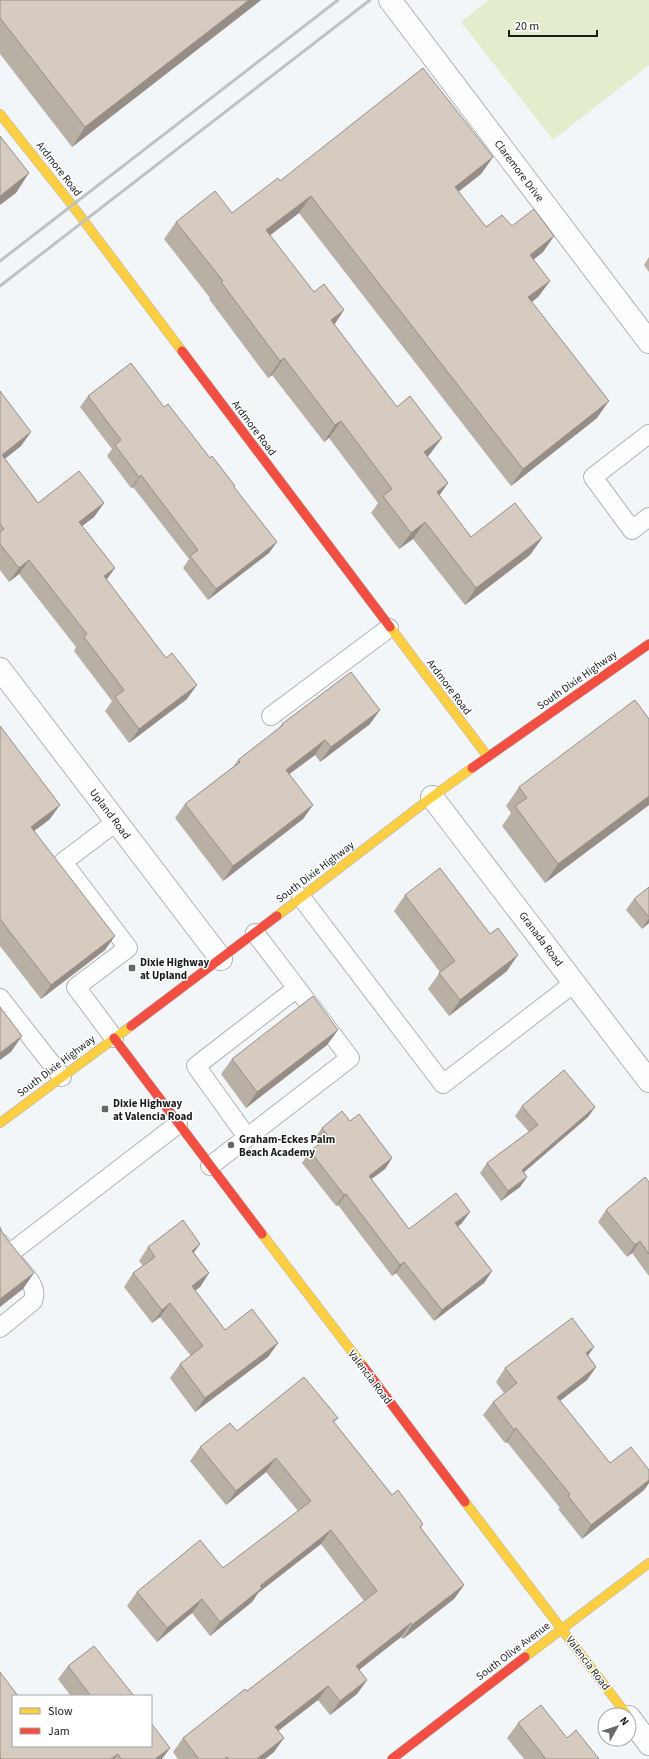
<svg xmlns="http://www.w3.org/2000/svg" width="649" height="1759" font-family="'Source Sans 3',sans-serif">
<style>
.green{fill:#e3edce}
.lines{fill:none;stroke-linecap:round;stroke-linejoin:round}
.lane-casing{stroke:#b0b2b4;stroke-width:20}
.street-casing{stroke:#b0b2b4;stroke-width:24}
.slow-casing{stroke:#b0b2b4;stroke-width:10}
.jam-casing{stroke:#b0b2b4;stroke-width:10}
.lane{stroke:#fdfefe;stroke-width:18}
.street{stroke:#fdfefe;stroke-width:22}
.slow{stroke:#ffcf43;stroke-width:9}
.jam{stroke:#f24e42;stroke-width:9}
.rail{stroke:#c1c1c2;stroke-width:3}
.wall{fill:#b8afa5}
.shaded-wall{fill:#968e86}
.building{fill:#d6cbc0;stroke:#968e86}
.poi-dot{fill:#656869;stroke:#fff;stroke-width:1.5}
.labels{text-anchor:middle;dominant-baseline:central;stroke-width:3;stroke-linejoin:round;paint-order:stroke}
.street-label{font-size:11px;fill:#191b1c;stroke:#fff}
.poi-label{font-size:11px;font-weight:bold;fill:#191b1c;stroke:#fff;text-anchor:start}
</style>
<rect width="100%" height="100%" fill="#f3f6f8"/>
<polygon class="green" points="489,0 649,0 649,65 553,140 461,22"/>
<g class="lines">
<g class="lane-casing">
<g id="lane">
<polyline points="649,434 593,477 632,530 649,517"/>
<polyline points="271,716 389,628"/>
<polyline points="301,897 443,1084 574,983"/>
<polyline points="0,998 62,1077"/>
<polyline points="114,1038 76,987 128,948 63,862 116,822"/>
<polyline points="247,1137 196,1066 297,988"/>
<polyline points="210,1166 350,1058 255,933"/>
<polyline points="0,1243 9,1254 178,1124"/>
<path d="M0 1328 33 1301C39 1286 23 1273 14 1262"/>
</g>
</g>
<g class="street-casing">
<g id="street">
<polyline points="390,0 649,342"/>
<polyline points="0,669 221,959"/>
<polyline points="432,797 649,1081"/>
<polyline points="629,1717 649,1744"/>
</g>
</g>
<g class="slow-casing">
<g id="slow">
<polyline points="0,114 72,205 182,351"/>
<polyline points="390,627 488,757"/>
<polyline points="277,916 432,797 472,768"/>
<polyline points="0,1123 131,1026"/>
<polyline points="262,1234 363,1366"/>
<polyline points="465,1502 627,1715"/>
<polyline points="525,1657 649,1563"/>
</g>
</g>
<g class="jam-casing">
<g id="jam">
<polyline points="182,351 390,627"/>
<polyline points="472,768 649,644"/>
<polyline points="131,1026 277,916"/>
<polyline points="114,1038 262,1234"/>
<polyline points="363,1366 465,1502"/>
<polyline points="392,1759 525,1657"/>
</g>
</g>
<use href="#lane" class="lane"/>
<use href="#street" class="street"/>
<use href="#slow" class="slow"/>
<use href="#jam" class="jam"/>
<g class="rail">
<polyline points="0,261 338,0"/>
<polyline points="0,286 370,0"/>
</g>
</g>
<g class="wall">
<polygon points="0,0 261,0 72,147 0,54"/>
<polygon points="493,157 481,174 458,192 486,227 512,226 554,236 543,252 533,260 550,281 538,297 532,302 597,418 511,486 299,213 270,235 334,324 430,454 427,457 448,483 439,496 471,537 542,538 530,555 465,605 413,539 399,549 371,513 378,503 329,438 324,442 272,375 268,378 209,299 210,298 164,239 176,222 232,213 280,181"/>
<polygon points="649,257 649,272 644,265"/>
<polygon points="0,391 21,446 5,459 38,503 104,503 94,517 82,526 107,580 187,699 129,743 105,711 112,701 74,651 76,647 19,574 9,582 0,570"/>
<polygon points="88,396 164,407 210,458 234,487 269,553 208,600 183,568 189,559 133,487 131,488 107,456 112,449 80,407"/>
<polygon points="282,724 370,724 320,762 315,755 289,774 313,805 303,819 223,881 175,818 185,804 233,767 238,760 278,729"/>
<polygon points="0,726 50,819 34,831 105,950 41,999 0,946"/>
<polygon points="519,787 649,805 545,883 502,826 511,813 506,806"/>
<polygon points="649,887 649,923 642,929 626,910 634,899"/>
<polygon points="405,895 507,971 449,1016 428,989 440,972 394,911"/>
<polygon points="338,1030 327,1045 246,1108 221,1074 232,1059"/>
<polygon points="522,1106 595,1107 588,1117 524,1172 527,1177 520,1187 501,1201 480,1173 487,1163 529,1132 515,1116"/>
<polygon points="350,1121 392,1158 385,1169 371,1179 409,1229 462,1223 458,1227 492,1271 484,1283 434,1321 396,1273 392,1276 338,1205 336,1206 302,1163 310,1151 319,1145 314,1139 322,1128"/>
<polygon points="649,1182 649,1276 632,1253 627,1257 598,1222 606,1210"/>
<polygon points="148,1247 194,1253 209,1273 200,1287 195,1290 225,1330 278,1343 268,1357 195,1412 170,1378 180,1364 191,1356 160,1317 152,1323 124,1287 133,1273 143,1266 139,1261"/>
<polygon points="594,1347 588,1355 596,1367 587,1380 560,1401 610,1463 649,1470 649,1483 644,1490 582,1539 558,1509 560,1508 507,1442 505,1443 483,1415 493,1402 504,1393 496,1382 505,1368"/>
<polygon points="338,1418 334,1422 392,1495 423,1524 421,1528 464,1585 454,1599 403,1639 401,1637 359,1670 367,1680 357,1694 330,1715 318,1700 278,1731 274,1752 265,1759 178,1759 173,1752 183,1738 247,1691 364,1601 321,1544 258,1593 252,1602 210,1636 192,1613 157,1642 127,1606 137,1592 223,1568 298,1511 266,1472 226,1505 190,1461 200,1447 237,1431"/>
<polygon points="68,1666 134,1696 71,1696 58,1679"/>
<polygon points="0,1672 13,1746 151,1746 162,1759 0,1759"/>
<polygon points="518,1723 567,1738 599,1759 524,1759 507,1738"/>
</g>
<g class="shaded-wall">
<polygon points="249,0 261,0 72,147 85,127"/>
<polygon points="493,157 481,174 443,204 455,187"/>
<polygon points="29,173 16,193 0,205 0,196"/>
<polygon points="311,196 299,213 255,247 266,230"/>
<polygon points="554,236 543,252 518,272 530,255"/>
<polygon points="550,281 538,297 516,314 528,297"/>
<polygon points="344,310 333,327 331,320"/>
<polygon points="284,358 272,375 268,378 280,361"/>
<polygon points="609,401 597,418 511,486 523,469"/>
<polygon points="341,421 329,438 324,442 335,425"/>
<polygon points="31,432 21,446 0,462 2,455"/>
<polygon points="442,438 430,454 412,469 424,452"/>
<polygon points="141,475 133,487 131,488 139,477"/>
<polygon points="448,483 436,500 437,492"/>
<polygon points="104,503 94,517 69,536 79,522"/>
<polygon points="425,522 413,539 399,549 411,533"/>
<polygon points="542,538 530,555 465,605 476,588"/>
<polygon points="277,542 269,553 208,600 216,589"/>
<polygon points="29,560 19,574 9,582 19,568"/>
<polygon points="115,568 105,582 104,576"/>
<polygon points="197,685 187,699 129,743 139,729"/>
<polygon points="380,710 370,724 320,762 331,747"/>
<polygon points="325,740 315,755 276,784 286,770"/>
<polygon points="649,796 649,805 545,883 558,864"/>
<polygon points="60,805 50,819 21,841 31,827"/>
<polygon points="313,805 303,819 223,881 233,866"/>
<polygon points="649,918 649,923 642,929"/>
<polygon points="115,936 105,950 41,999 51,985"/>
<polygon points="518,955 507,971 449,1016 460,1000"/>
<polygon points="338,1030 327,1045 246,1108 257,1092"/>
<polygon points="22,1036 11,1052 0,1060 0,1053"/>
<polygon points="595,1107 588,1117 515,1180 522,1170"/>
<polygon points="392,1158 385,1169 361,1187 369,1176"/>
<polygon points="527,1177 520,1187 501,1201 508,1191"/>
<polygon points="346,1194 338,1205 336,1206 344,1195"/>
<polygon points="470,1212 462,1223 447,1235 455,1223"/>
<polygon points="640,1241 632,1253 627,1257 635,1245"/>
<polygon points="200,1244 191,1257 192,1251"/>
<polygon points="404,1262 396,1273 392,1276 400,1265"/>
<polygon points="492,1271 484,1283 434,1321 442,1310"/>
<polygon points="34,1273 23,1289 0,1307 0,1299"/>
<polygon points="209,1273 200,1287 183,1300 192,1286"/>
<polygon points="170,1303 160,1317 152,1323 162,1310"/>
<polygon points="278,1343 268,1357 195,1412 205,1398"/>
<polygon points="594,1347 585,1360 586,1353"/>
<polygon points="596,1367 587,1380 548,1410 557,1397"/>
<polygon points="516,1428 507,1442 505,1443 514,1430"/>
<polygon points="276,1458 266,1472 226,1505 236,1491"/>
<polygon points="649,1480 649,1483 644,1490 582,1539 591,1525"/>
<polygon points="331,1530 321,1544 258,1593 252,1602 210,1636 220,1622 260,1586"/>
<polygon points="464,1585 454,1599 403,1639 412,1625"/>
<polygon points="202,1599 192,1613 157,1642 167,1628"/>
<polygon points="411,1623 401,1637 346,1680 356,1666"/>
<polygon points="367,1680 357,1694 330,1715 340,1701"/>
<polygon points="328,1686 318,1700 265,1741 275,1727"/>
<polygon points="284,1738 274,1752 265,1759 257,1759"/>
<polygon points="170,1748 162,1759 155,1759"/>
<polygon points="118,1754 114,1759 111,1759"/>
</g>
<g class="building">
<polygon points="0,0 249,0 85,127 0,18"/>
<polygon points="423,68 493,157 455,187 486,227 502,215 512,226 534,209 554,236 530,255 550,281 528,297 609,401 523,469 311,196 266,230 314,292 324,284 344,310 331,320 397,407 410,396 442,438 424,452 448,483 437,492 471,537 515,503 542,538 476,588 425,522 411,533 383,496 392,489 341,421 335,425 284,358 280,361 221,282 223,281 176,222 215,191 232,213 278,178 280,181"/>
<polygon points="0,136 29,173 0,196"/>
<polygon points="131,363 164,407 168,404 210,458 212,456 235,486 234,487 277,542 216,589 190,556 198,550 141,475 139,477 115,445 121,440 88,396"/>
<polygon points="0,391 31,432 2,455 38,503 79,471 104,503 79,522 115,568 104,576 166,658 172,653 197,685 139,729 115,697 124,690 84,637 87,634 29,560 19,568 0,544 0,532 4,529 0,524"/>
<polygon points="351,672 380,710 331,747 325,740 286,770 313,805 233,866 185,804 240,762 238,760 283,725 282,724"/>
<polygon points="635,700 649,719 649,796 558,864 515,806 527,798 519,787"/>
<polygon points="0,726 60,805 31,827 115,936 51,985 0,919"/>
<polygon points="440,868 490,934 498,928 518,955 460,1000 439,973 455,961 405,895"/>
<polygon points="649,887 649,917 634,899"/>
<polygon points="313,996 338,1030 257,1092 232,1059"/>
<polygon points="0,1007 22,1036 0,1053"/>
<polygon points="564,1070 595,1107 522,1170 527,1177 508,1191 487,1163 538,1125 522,1106"/>
<polygon points="342,1111 350,1121 359,1114 392,1158 369,1176 409,1229 456,1193 470,1212 455,1223 492,1271 442,1310 404,1262 400,1265 346,1194 344,1195 310,1151 329,1137 322,1128"/>
<polygon points="645,1177 649,1182 649,1254 640,1241 635,1245 606,1210"/>
<polygon points="183,1220 200,1244 192,1251 209,1273 192,1286 225,1330 252,1309 278,1343 205,1398 180,1364 203,1346 170,1303 162,1310 133,1273 155,1257 148,1247"/>
<polygon points="0,1227 3,1234 34,1273 0,1299"/>
<polygon points="572,1318 594,1347 586,1353 596,1367 557,1397 610,1463 631,1447 649,1470 649,1480 591,1525 568,1496 570,1494 516,1428 514,1430 493,1402 517,1383 505,1368"/>
<polygon points="304,1377 338,1418 333,1421 392,1495 398,1490 423,1524 420,1527 464,1585 412,1625 411,1623 356,1666 367,1680 340,1701 328,1686 275,1727 284,1738 257,1759 229,1759 227,1757 224,1759 199,1759 183,1738 245,1689 247,1691 377,1591 331,1530 260,1586 262,1588 220,1622 202,1599 167,1628 137,1592 200,1540 223,1568 311,1501 276,1458 236,1491 200,1447 230,1423 237,1431"/>
<polygon points="94,1646 134,1696 91,1696 68,1666"/>
<polygon points="0,1672 18,1696 13,1696 13,1746 151,1746 151,1723 170,1748 155,1759 121,1759 118,1754 111,1759 2,1759 0,1757"/>
<polygon points="541,1705 567,1738 576,1730 599,1759 546,1759 518,1723"/>
</g>
<g class="poi-dot">
<rect x="128" y="964" width="8" height="8" rx="2"/>
<rect x="101" y="1105" width="8" height="8" rx="2"/>
<circle cx="231" cy="1145" r="4"/>
</g>
<g class="labels">
<g class="street-label">
<text transform="translate(59 169) rotate(52)">Ardmore Road</text>
<text transform="translate(519 171) rotate(53)">Claremore Drive</text>
<text transform="translate(254 428) rotate(53)">Ardmore Road</text>
<text transform="translate(577 680) rotate(-35)">South Dixie Highway</text>
<text transform="translate(449 687) rotate(53)">Ardmore Road</text>
<text transform="translate(110 814) rotate(53)">Upland Road</text>
<text transform="translate(315 872) rotate(-37)">South Dixie Highway</text>
<text transform="translate(541 939) rotate(53)">Granada Road</text>
<text transform="translate(56 1066) rotate(-37)">South Dixie Highway</text>
<text transform="translate(370 1377) rotate(53)">Valencia Road</text>
<text transform="translate(513 1651) rotate(-37)">South Olive Avenue</text>
<text transform="translate(588 1663) rotate(53)">Valencia Road</text>
</g>
<g class="poi-label">
<text x="140" y="962">Dixie Highway<tspan x="140" dy="13">at Upland</tspan></text>
<text x="113" y="1103">Dixie Highway<tspan x="113" dy="13">at Valencia Road</tspan></text>
<text x="239" y="1139">Graham-Eckes Palm<tspan x="239" dy="13">Beach Academy</tspan></text>
</g>
</g>
<rect x="12" y="1695" width="140" height="52" fill="#ffffff" stroke="#a3a4a4"/>
<rect x="20" y="1708" width="20" height="6" fill="#ffcf43" stroke="#a3a4a4"/>
<text x="48" y="1715" font-size="12" fill="#191b1c">Slow</text>
<rect x="20" y="1728" width="20" height="6" fill="#f24e42" stroke="#a3a4a4"/>
<text x="48" y="1735" font-size="12" fill="#191b1c">Jam</text>
<g transform="translate(617 1727) rotate(51)"><circle r="19" fill="#ffffff" stroke="#a3a4a4"/>
<path d="M0-3L7 15L0 10L-7 15Z" fill="#656869"/>
<text y="-6" font-size="11" font-weight="bold" text-anchor="middle" fill="#191b1c">N</text>
</g>
<path d="M509 30v6h88v-6" fill="none" stroke="#191b1c" stroke-width="2"/>
<text x="515" y="30" font-size="12" fill="#191b1c" stroke="#ffffff" stroke-width="3" paint-order="stroke">20 m</text>
</svg>
